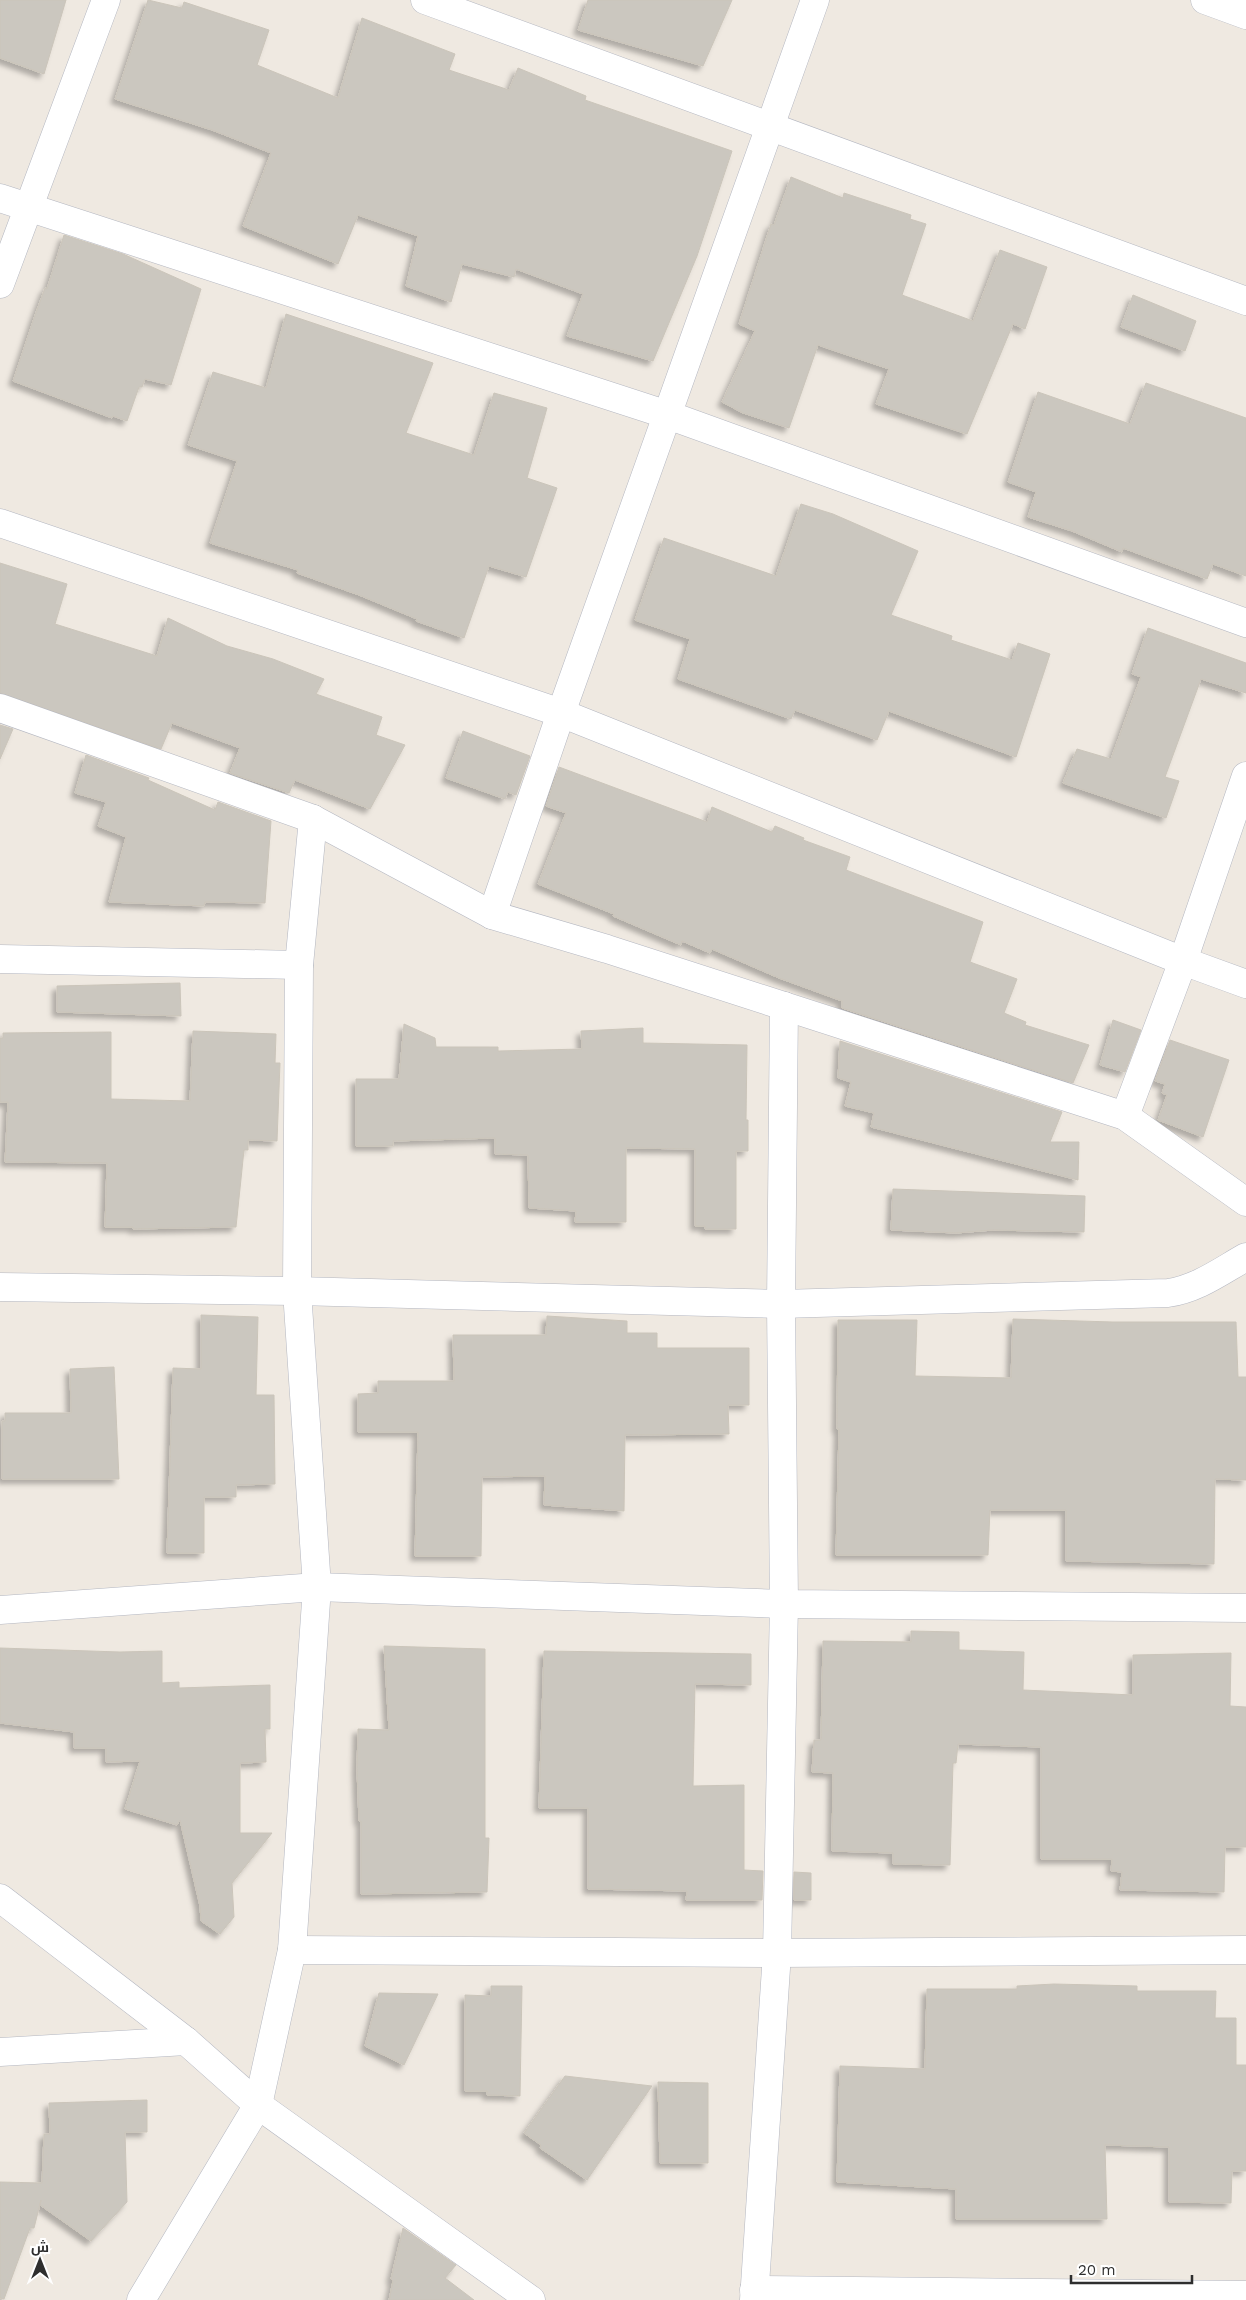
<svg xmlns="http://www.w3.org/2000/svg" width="1246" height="2300" font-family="'Work Sans',Cairo,sans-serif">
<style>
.building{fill:#cbc7bf;stroke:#cbc5ba;filter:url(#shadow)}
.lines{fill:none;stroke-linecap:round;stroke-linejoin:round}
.street-casing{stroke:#b4b7c1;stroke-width:29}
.street{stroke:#fff;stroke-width:28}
</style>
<defs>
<filter id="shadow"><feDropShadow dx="-4.5" dy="4.5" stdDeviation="2.5" flood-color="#0004"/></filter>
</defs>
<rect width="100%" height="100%" fill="#efe9e1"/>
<g class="building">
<polygon points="0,0 66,0 44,74 0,58"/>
<polygon points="148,0 182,8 184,2 269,30 257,65 338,98 362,18 455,54 449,70 509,90 518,68 586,96 585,100 732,151 697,256 653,361 567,336 583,294 516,269 514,277 462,264 451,302 406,286 418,236 358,215 338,264 243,226 271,153 212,130 115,99"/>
<polygon points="588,0 732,0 703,66 578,30"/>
<polygon points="791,177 843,198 844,193 911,215 910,219 926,224 902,295 973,321 1000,250 1047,267 1025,329 1013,324 967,434 876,404 889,369 818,345 789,428 743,413 722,402 755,331 739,324 771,224 774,225"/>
<polygon points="64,235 123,254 201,289 171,385 145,379 142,387 139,387 127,421 113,416 112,418 13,381 34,318 45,288 47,289"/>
<polygon points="1133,295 1196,321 1185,351 1121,327"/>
<polygon points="286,314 433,363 406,433 474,455 494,393 547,408 527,478 557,488 526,577 489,566 464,638 416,621 417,619 359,595 297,573 298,570 210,543 237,461 188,445 213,372 266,388"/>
<polygon points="1146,383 1246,418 1246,576 1213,564 1207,579 1123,548 1122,552 1072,531 1028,517 1036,492 1008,482 1038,392 1130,424"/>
<polygon points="801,504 833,514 918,551 891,615 952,636 951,640 1012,660 1018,643 1050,654 1016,757 889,711 877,740 795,710 791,719 678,679 690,639 635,620 664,538 776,576"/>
<polygon points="0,563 67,584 55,624 157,656 168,618 227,646 273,659 324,679 316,694 382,717 376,735 405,745 370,809 295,780 289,793 230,773 240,748 172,723 161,749 0,693"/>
<polygon points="1148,628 1246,663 1246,693 1201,679 1165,777 1179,781 1166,818 1063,783 1077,749 1111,759 1141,677 1132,674"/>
<polygon points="0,725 13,729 0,759"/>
<polygon points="463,731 530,756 516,795 508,792 505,799 446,778"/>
<polygon points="86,755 149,778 148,780 215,810 218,802 271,821 265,903 205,902 204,906 109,902 126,837 98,826 106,802 75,793"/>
<polygon points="559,767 707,822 712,807 772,832 775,826 804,838 803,840 850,857 846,870 983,922 970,962 1017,979 1004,1013 1026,1022 1025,1025 1089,1045 1073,1083 842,1008 842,1001 779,978 712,949 710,953 682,941 681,945 613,916 614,914 538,884 566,813 546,806"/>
<polygon points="180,983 181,1016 57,1012 57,986"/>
<polygon points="1113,1020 1141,1030 1125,1072 1100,1065"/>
<polygon points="404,1024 435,1038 436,1047 498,1047 498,1051 582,1049 581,1031 643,1028 643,1043 747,1045 746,1120 748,1120 748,1151 736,1151 736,1229 705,1229 705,1226 695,1226 695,1149 626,1148 626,1222 575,1222 576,1211 529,1208 528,1155 495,1154 495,1138 393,1141 393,1146 356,1146 356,1079 399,1079"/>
<polygon points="193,1031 276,1034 275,1063 280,1063 277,1141 248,1140 248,1150 244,1150 236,1227 133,1229 133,1227 105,1227 107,1163 5,1162 8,1102 0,1102 0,1038 3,1038 3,1033 111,1032 111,1099 190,1101"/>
<polygon points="1170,1040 1229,1060 1203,1137 1158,1120 1167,1095 1162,1093 1165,1084 1155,1081"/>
<polygon points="840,1041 1062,1112 1050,1142 1079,1142 1078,1180 871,1127 874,1113 845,1106 851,1082 838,1078"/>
<polygon points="893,1189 1085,1196 1084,1232 993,1230 956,1233 891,1230"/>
<polygon points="201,1315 258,1317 256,1395 274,1395 275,1484 236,1485 236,1497 204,1497 204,1553 167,1553 173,1368 201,1369"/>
<polygon points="547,1316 627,1321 627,1333 657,1333 657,1348 749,1348 749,1405 728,1405 729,1434 625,1435 624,1511 544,1505 545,1476 482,1477 481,1556 415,1556 418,1432 358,1432 358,1394 378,1393 378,1381 454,1381 453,1335 546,1335"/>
<polygon points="1013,1319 1113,1322 1236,1322 1238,1377 1246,1377 1246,1480 1215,1479 1214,1564 1066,1561 1066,1510 990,1510 988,1555 836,1555 839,1429 837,1429 838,1320 917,1320 915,1376 1011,1378"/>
<polygon points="114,1367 119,1479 2,1479 2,1421 5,1421 5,1413 71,1413 70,1369"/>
<polygon points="911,1631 959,1632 959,1650 1024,1652 1023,1690 1133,1695 1133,1655 1231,1653 1230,1706 1246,1707 1246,1847 1225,1847 1224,1892 1120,1890 1122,1872 1111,1871 1112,1859 1041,1859 1041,1747 958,1744 956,1763 953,1763 950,1865 893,1864 893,1853 832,1851 833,1773 812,1772 814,1740 821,1740 823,1641 911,1642"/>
<polygon points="384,1646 485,1649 485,1838 489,1838 487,1892 361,1894 361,1821 359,1821 357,1770 358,1729 389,1730"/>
<polygon points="0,1648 120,1652 162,1651 162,1683 179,1682 179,1688 270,1685 270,1729 265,1729 266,1762 241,1763 240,1766 240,1833 272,1833 232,1883 234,1917 220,1934 201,1921 200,1906 180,1820 177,1825 125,1809 140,1761 106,1762 106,1748 74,1748 74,1732 0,1723"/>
<polygon points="544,1651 751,1654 751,1685 695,1684 693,1786 744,1785 744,1870 763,1871 762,1900 686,1900 687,1891 588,1889 588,1808 539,1808"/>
<polygon points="794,1872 811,1873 811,1900 794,1900"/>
<polygon points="1054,1984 1137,1986 1137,1991 1216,1991 1215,2018 1236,2018 1236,2065 1246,2065 1246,2171 1232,2171 1231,2203 1169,2202 1169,2147 1105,2145 1107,2219 956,2219 956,2189 837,2182 840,2066 925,2069 927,1989 1017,1989 1017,1986"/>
<polygon points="491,1986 522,1986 520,2096 487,2095 487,2091 465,2091 465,1995 491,1996"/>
<polygon points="379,1993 438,1994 404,2065 365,2046"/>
<polygon points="565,2076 652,2086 587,2180 540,2148 541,2145 524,2133"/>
<polygon points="658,2082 708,2083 708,2163 660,2163"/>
<polygon points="147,2100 147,2132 125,2132 127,2202 91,2241 40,2205 41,2200 34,2228 30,2228 4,2299 0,2298 0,2182 42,2183 44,2134 50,2134 49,2103"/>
<polygon points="403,2228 456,2265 445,2278 474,2300 389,2300 393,2281 391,2279"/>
</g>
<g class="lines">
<g class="street-casing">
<g id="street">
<polyline points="425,0 1246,301"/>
<polyline points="1205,0 1246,15"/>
<polyline points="0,198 668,415 1246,623"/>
<polyline points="0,284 106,0"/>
<polyline points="0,523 561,713 1183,961 1246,984"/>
<polyline points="0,708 313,819 492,915 607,949 1125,1116 1246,1202"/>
<polyline points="492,915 561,713 815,0"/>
<polyline points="0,959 299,965"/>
<polyline points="1125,1116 1183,961 1246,776"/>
<path d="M0 1287 297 1291 781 1304 1168 1293C1197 1289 1221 1271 1246 1257"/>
<polyline points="0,1610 317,1587 784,1604 1246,1608"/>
<polyline points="0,1898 186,2041 258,2105 531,2300"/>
<polyline points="292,1950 777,1953 1246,1950"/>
<polyline points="0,2052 186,2041"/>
<polyline points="754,2290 1246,2295"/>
<polyline points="141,2300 258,2105 292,1950 317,1587 297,1291 299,965 313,819"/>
<polyline points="754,2300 777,1953 784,1604 781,1304 784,1006"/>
</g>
</g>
<use href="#street" class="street"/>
</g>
<g transform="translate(40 2260)" stroke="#ffffff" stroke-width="4" paint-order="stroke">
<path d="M0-4L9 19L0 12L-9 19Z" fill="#2e2e2e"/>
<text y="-8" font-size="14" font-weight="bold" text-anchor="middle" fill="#2e2e2e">ش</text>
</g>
<path d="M1071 2275v8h121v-8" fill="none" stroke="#2e2e2e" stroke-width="2.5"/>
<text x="1078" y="2275" font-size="15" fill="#2e2e2e" stroke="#ffffff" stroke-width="4" paint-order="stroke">20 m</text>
</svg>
